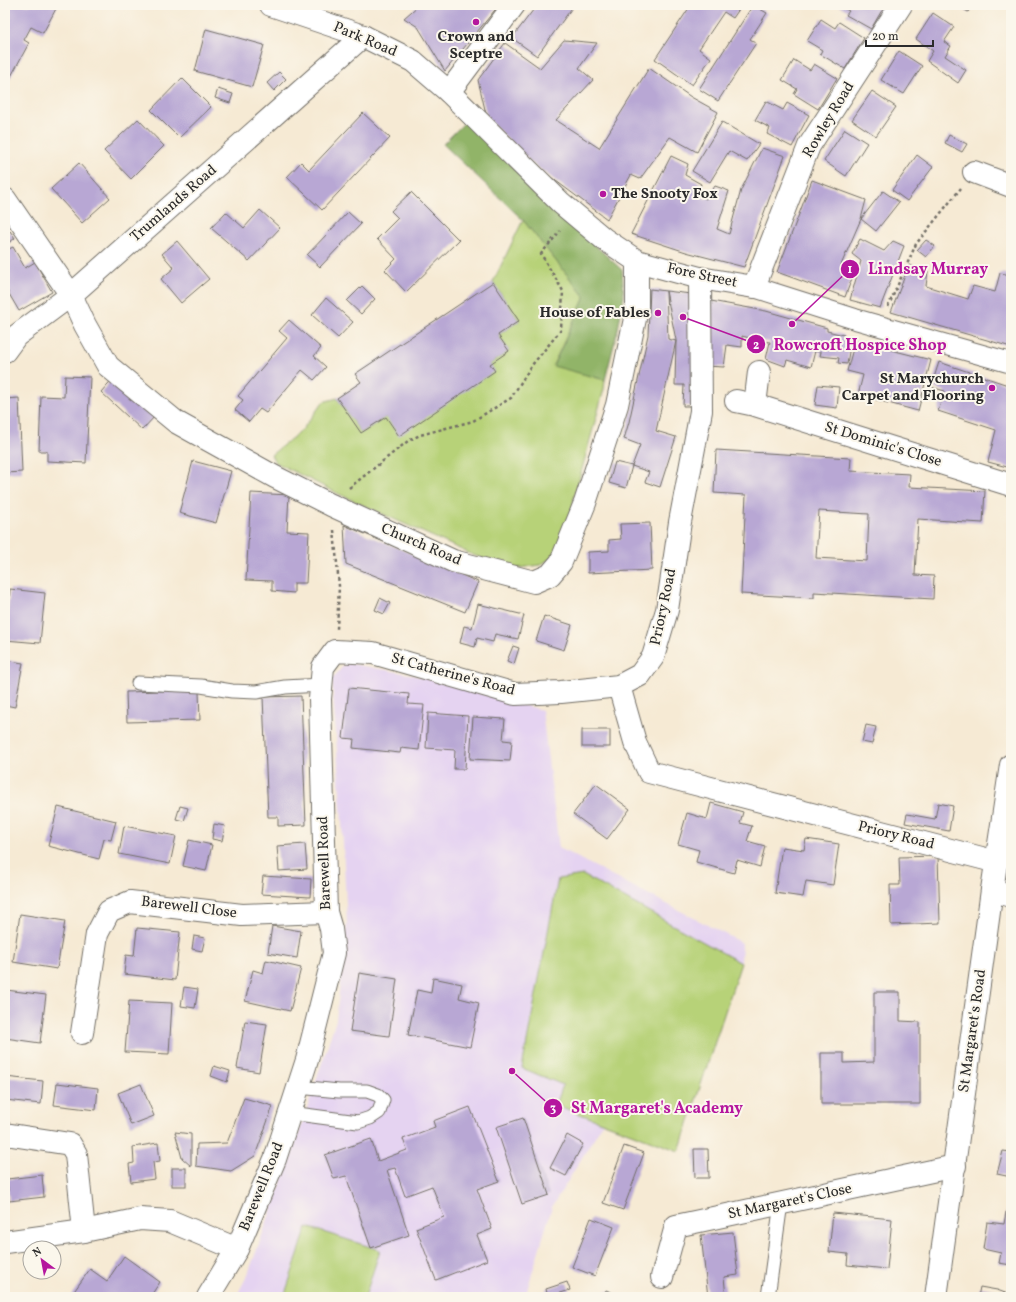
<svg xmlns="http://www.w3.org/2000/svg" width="1016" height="1302" font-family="Vollkorn,serif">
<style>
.built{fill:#e5d3f1}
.green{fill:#b7d278;stroke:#717e52}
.forest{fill:#91b468;stroke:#5e704a}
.building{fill:#b8a7d4;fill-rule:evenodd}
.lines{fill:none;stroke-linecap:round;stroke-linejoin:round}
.service-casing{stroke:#726e66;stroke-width:15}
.pedestrian-casing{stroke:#726e66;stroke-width:22}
.minor-casing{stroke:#726e66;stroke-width:24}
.path{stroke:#726e66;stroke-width:2.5;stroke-dasharray:3 3;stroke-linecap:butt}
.service{stroke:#fff;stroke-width:13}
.pedestrian{stroke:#fff;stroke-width:20}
.minor{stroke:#fff;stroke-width:22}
.poi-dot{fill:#b5179e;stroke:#fbf7ec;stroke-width:1.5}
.labels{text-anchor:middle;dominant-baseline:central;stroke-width:4;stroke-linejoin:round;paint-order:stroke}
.poi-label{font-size:15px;font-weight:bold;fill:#2b2b2b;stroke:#fbf7ec;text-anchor:end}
.street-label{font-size:15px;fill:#2b2b2b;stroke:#fbf7ec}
.leader{fill:none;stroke:#b5179e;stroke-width:1.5}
.callout-dot{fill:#b5179e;stroke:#fbf7ec;stroke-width:1.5}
.mark-label{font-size:12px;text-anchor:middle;font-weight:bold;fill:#fff}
.callout-label{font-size:16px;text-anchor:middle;font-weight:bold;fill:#b5179e;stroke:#fbf7ec;stroke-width:4;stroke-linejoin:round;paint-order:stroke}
</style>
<rect width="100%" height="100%" fill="#fbf7ec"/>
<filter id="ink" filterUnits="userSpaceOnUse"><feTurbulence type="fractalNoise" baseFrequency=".025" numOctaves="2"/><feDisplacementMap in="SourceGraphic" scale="8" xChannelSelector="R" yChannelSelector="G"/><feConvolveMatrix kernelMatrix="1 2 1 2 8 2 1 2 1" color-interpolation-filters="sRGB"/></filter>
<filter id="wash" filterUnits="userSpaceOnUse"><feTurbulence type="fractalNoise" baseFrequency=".012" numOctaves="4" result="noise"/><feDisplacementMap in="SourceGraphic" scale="16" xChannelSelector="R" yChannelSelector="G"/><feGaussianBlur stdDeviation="0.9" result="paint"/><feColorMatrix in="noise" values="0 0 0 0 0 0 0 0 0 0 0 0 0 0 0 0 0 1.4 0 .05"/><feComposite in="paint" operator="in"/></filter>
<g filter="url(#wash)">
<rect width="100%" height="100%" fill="#f6ead4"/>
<polygon class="built" points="346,663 409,674 542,710 559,848 742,943 741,963 679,1151 603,1123 552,1207 525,1297 236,1297 248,1274 296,1142 336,1020 347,924 342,823 332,679"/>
<g class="green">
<polygon points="523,220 585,297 553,365 605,380 604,389 574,498 568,533 558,554 540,565 512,569 473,555 341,495 275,462 271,455 302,430 323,402 337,398 361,433 386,417 490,364 509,351 498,335 519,321 493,282"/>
<polygon points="583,875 741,963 679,1151 556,1105 563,1085 522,1068 558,879"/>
<polygon points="307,1227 380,1250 365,1297 284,1297"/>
</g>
<polygon class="forest" points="467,120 541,196 622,270 624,296 618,329 605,380 553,366 585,297 523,220 443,144"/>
<g id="blocks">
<g class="building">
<polygon points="5,5 34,5 36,6 37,5 58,5 43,33 31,27 24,40 29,43 9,80 5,78"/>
<polygon points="419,5 499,5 445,71 418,27 404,18"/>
<polygon points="537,5 574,5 537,56 512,38"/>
<polygon points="691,5 742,5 733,18 724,12 699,49 711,58 692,85 655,59"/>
<polygon points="753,5 767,13 750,39 756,43 718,101 699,89"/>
<polygon points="838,5 885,5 871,29 846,15 849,11"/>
<polygon points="957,5 973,5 968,12"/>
<polygon points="933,13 954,27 944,42 951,46 945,56 966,70 958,83 927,61 933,51 916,39"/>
<polygon points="821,19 835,28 839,22 864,38 845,69 820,54 822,50 807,41"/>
<polygon points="206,29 264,45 252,87 195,71"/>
<polygon points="564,40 597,43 579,68 593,80 556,120 599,148 649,68 691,97 718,112 697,152 670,137 640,179 631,175 607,219 532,163 487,118 478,80 505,43 540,68"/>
<polygon points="899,51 922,66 904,94 881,80"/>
<polygon points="794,60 810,70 814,64 837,78 818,109 794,94 797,89 782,80"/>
<polygon points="279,72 286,79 274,91 267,83"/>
<polygon points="182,78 211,107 179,138 151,110"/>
<polygon points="218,89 233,94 230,103 215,98"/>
<polygon points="872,91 896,107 876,136 852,120"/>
<polygon points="766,101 783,110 787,103 809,115 792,147 767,134 770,128 755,120"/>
<polygon points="363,113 390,138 322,210 287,177 301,162 309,170"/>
<polygon points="138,119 164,146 131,179 104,151"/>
<polygon points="722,122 759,144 747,161 729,151 710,182 692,171"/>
<polygon points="845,129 867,143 846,176 824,161"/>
<polygon points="949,135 967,144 962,152 945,143"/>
<polygon points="762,148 785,156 744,267 686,252 631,234 671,156 688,164 685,175 701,184 698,194 706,199 715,186 729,191 717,229 729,234 741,190"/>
<polygon points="917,155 933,167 907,201 892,190"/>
<polygon points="79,163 110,198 82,223 51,189"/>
<polygon points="812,180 866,200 861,219 841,265 855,270 845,297 777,272"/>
<polygon points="883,191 899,202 876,231 861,219"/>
<polygon points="411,192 459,240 406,292 385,270 396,259 377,239 398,218 391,211"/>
<polygon points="260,210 280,228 249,261 211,228 226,212 244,228"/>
<polygon points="348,212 361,224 320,267 307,255"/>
<polygon points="10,231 15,238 5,246 5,235"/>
<polygon points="860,239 884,251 893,241 904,246 880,308 850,300 861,261 852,254"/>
<polygon points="926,240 935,246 926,257 917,250"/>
<polygon points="177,241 209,279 181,303 161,279 174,268 162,254"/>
<polygon points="13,247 25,268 35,262 52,292 19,311 5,287 5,251"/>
<polygon points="909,265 928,271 926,286 968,299 973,286 995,292 1000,273 1011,275 1011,347 891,312"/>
<polygon points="493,282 519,321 498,335 509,351 490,364 495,371 399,436 386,417 361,433 337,398 361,382 355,374"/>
<polygon points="362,286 375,299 361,314 347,301"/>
<polygon points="650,289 666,291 691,294 697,406 683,406 684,385 675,385 676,340 666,291 668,339 676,341 656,431 676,437 660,487 645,482 649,472 632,466 640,445 624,439 629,422 648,335"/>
<polygon points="326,298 353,322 338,338 312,315"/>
<polygon points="711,301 766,311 827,328 827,331 844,335 843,339 851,340 847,364 838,363 839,358 820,356 821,352 815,351 811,367 787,360 785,366 766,359 770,342 761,341 742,336 742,347 727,345 724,367 705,366 705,309"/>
<polygon points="289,320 321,348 314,356 326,367 314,380 302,370 266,413 260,409 249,422 235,410 243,400 238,396 287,338 279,331"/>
<polygon points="855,341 931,360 918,411 858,395 863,375 847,371"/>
<polygon points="939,362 1011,386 1011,468 988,462 996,430 938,411 945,391 931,387"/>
<polygon points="65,376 90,377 86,463 47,461 47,451 39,451 41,396 64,397"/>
<polygon points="114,377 156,415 142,430 101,392"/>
<polygon points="818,385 839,387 837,408 815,405"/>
<polygon points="19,398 22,472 5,473 5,399"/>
<path d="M716 450 851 458 850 471 910 474 909 487 985 491 983 523 918 519 915 575 934 576 933 599 814 592V598L741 594 746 495 714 493ZM819 511 869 514 867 561 816 558Z"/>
<polygon points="193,461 231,471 216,523 179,513"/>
<polygon points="615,462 632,466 626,488 609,483"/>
<polygon points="251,493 289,495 287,531 309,532 306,583 294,583 294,593 272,591 272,581 246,580"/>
<polygon points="650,523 652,570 588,573 588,552 609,551 609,540 621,539 620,524"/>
<polygon points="344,525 478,582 465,612 346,564"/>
<polygon points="10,589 45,593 40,643 5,640"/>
<polygon points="380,598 390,603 384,614 375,610"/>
<polygon points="478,604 524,615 518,639 495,634 493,642 477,638 475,647 460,643 464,626 472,628"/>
<polygon points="544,616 572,625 564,650 536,641"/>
<polygon points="513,646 519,648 514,664 507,661"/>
<polygon points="5,660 23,663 15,707 5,705"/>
<polygon points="349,688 409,694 408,704 424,705 419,750 401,748 400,753 353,748 354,739 343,738"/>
<polygon points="191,690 199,692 200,720 127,722 126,692"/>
<polygon points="301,696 306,825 278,826 278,817 268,817 263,697"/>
<polygon points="428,713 468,716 465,769 454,769 455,750 426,748"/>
<polygon points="473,717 505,719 503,740 512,741 510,761 470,759"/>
<polygon points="866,725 876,727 872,744 862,742"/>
<rect x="582" y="730" width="28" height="17"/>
<polygon points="596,784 630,809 607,839 573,814"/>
<polygon points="711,803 743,812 740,823 752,826 747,841 765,846 760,867 737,860 734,873 696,862 699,850 678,844 687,813 707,819"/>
<polygon points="938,803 953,806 949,831 905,823 907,814 935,819"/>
<polygon points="180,806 188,808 184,821 176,819"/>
<polygon points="58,807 116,821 111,840 104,839 99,859 48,846"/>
<polygon points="214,824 225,826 222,841 212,839"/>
<polygon points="124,826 176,836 170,864 119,854"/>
<polygon points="806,839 839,844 833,885 806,881 803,897 775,893 782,847 804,850"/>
<polygon points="189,840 212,845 206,871 183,866"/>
<polygon points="305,844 307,869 279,871 277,846"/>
<polygon points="938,856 940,923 891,925 890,885 900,885 899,857"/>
<polygon points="263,876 311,879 310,897 261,894"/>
<polygon points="20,914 65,921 57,969 13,962"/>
<polygon points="272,926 301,931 297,958 268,953"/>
<polygon points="137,928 180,932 175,980 124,974 126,955 134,956"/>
<polygon points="194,936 205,938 202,951 192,949"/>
<polygon points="266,960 301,968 290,1011 245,1001 253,970 263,973"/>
<polygon points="359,973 397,979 389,1036 350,1031"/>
<polygon points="433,978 462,984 459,998 479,1003 470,1047 408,1035 417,990 431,993"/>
<polygon points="184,987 198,989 195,1008 181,1006"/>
<polygon points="6,990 46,995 40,1043 5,1038"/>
<polygon points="874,992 900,992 900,1021 920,1022 920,1104 821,1104 821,1053 844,1053 844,1063 874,1062"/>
<polygon points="129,1001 172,1003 169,1054 125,1052"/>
<polygon points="245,1021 267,1024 259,1072 237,1068"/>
<polygon points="214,1066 230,1071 227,1082 211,1076"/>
<polygon points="5,1077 43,1081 41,1104 5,1100"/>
<polygon points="57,1083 98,1088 96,1110 54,1105"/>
<polygon points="141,1084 154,1116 131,1125 118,1093"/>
<polygon points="244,1098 273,1106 255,1156 231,1171 196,1166 197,1144 227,1143"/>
<polygon points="470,1107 499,1181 477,1189 492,1229 477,1235 487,1260 436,1280 416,1228 444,1217 432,1186 405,1196 395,1168 387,1170 409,1235 371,1248 346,1176 334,1179 325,1155 371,1139 378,1161 407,1150 403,1139 435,1127 433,1121"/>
<polygon points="523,1118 549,1195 522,1204 496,1127"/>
<polygon points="175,1132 191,1134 191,1166 182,1158"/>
<polygon points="567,1135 583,1144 566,1176 550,1168"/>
<polygon points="158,1143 160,1161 153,1162 155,1179 131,1182 129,1164 134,1163 133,1147"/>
<polygon points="624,1146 644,1153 623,1210 603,1203"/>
<polygon points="694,1149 708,1149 709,1178 695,1178"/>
<polygon points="1003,1151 1011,1152 1011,1177 997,1174"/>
<rect x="172" y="1168" width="14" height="18"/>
<polygon points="42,1175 44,1197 9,1201 7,1179"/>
<polygon points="1006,1212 1011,1213 1011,1265 999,1263 1001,1253 983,1249 987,1222 1004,1224"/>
<polygon points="833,1213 892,1219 887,1269 847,1265 848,1254 829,1252"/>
<polygon points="591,1218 614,1227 595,1276 572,1267"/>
<polygon points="733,1232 738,1275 724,1277 726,1297 708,1297 701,1235"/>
<polygon points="124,1256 160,1282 150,1297 70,1297 90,1269 107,1281"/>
<polygon points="567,1282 570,1290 548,1297 546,1289"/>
<polygon points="980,1287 997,1290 1011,1295 1011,1297 978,1297"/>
<polygon points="606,1290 623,1297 603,1297"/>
</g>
</g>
</g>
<g filter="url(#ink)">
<use href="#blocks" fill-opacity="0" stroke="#726e66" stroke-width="1"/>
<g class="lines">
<g class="service-casing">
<g id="service">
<polyline points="138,683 201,686 232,691 256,692 285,687 321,685"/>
<polyline points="290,1113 358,1122 370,1118 379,1112 383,1100 378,1095 367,1091 339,1091 298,1087"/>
<polyline points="768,1297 781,1203"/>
</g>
</g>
<g class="pedestrian-casing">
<polyline id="pedestrian" points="754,287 855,319 1011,363"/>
</g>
<g class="minor-casing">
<g id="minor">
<polyline points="271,5 363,36 413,61 449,92 561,203 604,239 637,261 700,278 754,287 809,146 901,5"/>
<polyline points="449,92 514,5"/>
<polyline points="974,172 1011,186"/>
<polyline points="5,199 71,295 363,36"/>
<polyline points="5,351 16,336 71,295 85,325 108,366 176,422 275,477 331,505 453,561 534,582 550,575 561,562 585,503 617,405 637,309 637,261"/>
<polyline points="736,401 755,405 1011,485"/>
<polyline points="755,405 759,372"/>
<polyline points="619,686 635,742 649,772 997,862"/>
<polyline points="992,890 1011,896"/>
<polyline points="82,1033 97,934 109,911 130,902 242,915 326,912"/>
<polyline points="5,1134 70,1144 76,1154 84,1231"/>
<polyline points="5,1242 84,1231 140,1219 170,1221 237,1249"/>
<polyline points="662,1277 676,1226 955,1166"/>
<polyline points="208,1297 237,1249 275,1159 307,1060 334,953 331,929 326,912 320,699 323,667 335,651 373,653 515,694 561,692 619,686 640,675 653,657 667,610 680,522 701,411 700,278"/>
<polyline points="936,1297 992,890 1011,765"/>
</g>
</g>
<g class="path">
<polyline points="888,307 916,244 961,188"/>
<polyline points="349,488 408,441 420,435 473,421 511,398 532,365 561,330 563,291 541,254 560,231"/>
<polyline points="334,530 339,586 337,629"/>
</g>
<use href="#service" class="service"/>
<use href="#pedestrian" class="pedestrian"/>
<use href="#minor" class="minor"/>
</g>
</g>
<g class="poi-dot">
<circle cx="476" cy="22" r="4"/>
<circle cx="603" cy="194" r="4"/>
<circle cx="658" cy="313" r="4"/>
<circle cx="992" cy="388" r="4"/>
</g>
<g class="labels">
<g class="poi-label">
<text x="476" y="37" text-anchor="middle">Crown and<tspan x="476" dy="17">Sceptre</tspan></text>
<text x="611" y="194" text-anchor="start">The Snooty Fox</text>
<text x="650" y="313">House of Fables</text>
<text x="984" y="379">St Marychurch<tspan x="984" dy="17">Carpet and Flooring</tspan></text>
</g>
<g class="street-label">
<text transform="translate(365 40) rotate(23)">Park Road</text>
<text transform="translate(829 120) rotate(-59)">Rowley Road</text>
<text transform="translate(174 204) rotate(-41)">Trumlands Road</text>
<text transform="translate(702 276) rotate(12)">Fore Street</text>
<text transform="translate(883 445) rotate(17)">St Dominic's Close</text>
<text transform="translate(421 545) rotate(23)">Church Road</text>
<text transform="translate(664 607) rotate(-78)">Priory Road</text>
<text transform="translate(453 675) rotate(15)">St Catherine's Road</text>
<text transform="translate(896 836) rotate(14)">Priory Road</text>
<text transform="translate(325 863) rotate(-92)">Barewell Road</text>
<text transform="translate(189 908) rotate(7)">Barewell Close</text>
<text transform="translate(973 1031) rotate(-82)">St Margaret's Road</text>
<text transform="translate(262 1187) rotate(-68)">Barewell Road</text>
<text transform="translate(790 1202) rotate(-12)">St Margaret's Close</text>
</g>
</g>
<path class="leader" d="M792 324L850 269M683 317L756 344M512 1071L553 1108"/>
<g class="callout-dot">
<circle cx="792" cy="324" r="4"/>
<circle cx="683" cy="317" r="4"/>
<circle cx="512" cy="1071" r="4"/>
<circle cx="850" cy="269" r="10"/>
<circle cx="756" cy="344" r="10"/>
<circle cx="553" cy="1108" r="10"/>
</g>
<g class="mark-label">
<text x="850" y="273">1</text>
<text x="756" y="349">2</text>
<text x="553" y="1112">3</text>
</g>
<g class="callout-label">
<text x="928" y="274">Lindsay Murray</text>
<text x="860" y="350">Rowcroft Hospice Shop</text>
<text x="657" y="1113">St Margaret's Academy</text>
</g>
<rect width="1016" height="1302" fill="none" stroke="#fbf7ec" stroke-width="20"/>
<g transform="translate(42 1260) rotate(328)"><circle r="19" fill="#fbf7ec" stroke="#a8a59f"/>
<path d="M0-3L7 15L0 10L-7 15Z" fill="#b5179e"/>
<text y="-6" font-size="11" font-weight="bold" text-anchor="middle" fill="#2b2b2b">N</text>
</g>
<path d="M866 40v6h67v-6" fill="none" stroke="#2b2b2b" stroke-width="2"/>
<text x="872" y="40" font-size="12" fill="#2b2b2b" stroke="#fbf7ec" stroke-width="3" paint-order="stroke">20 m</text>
</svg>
